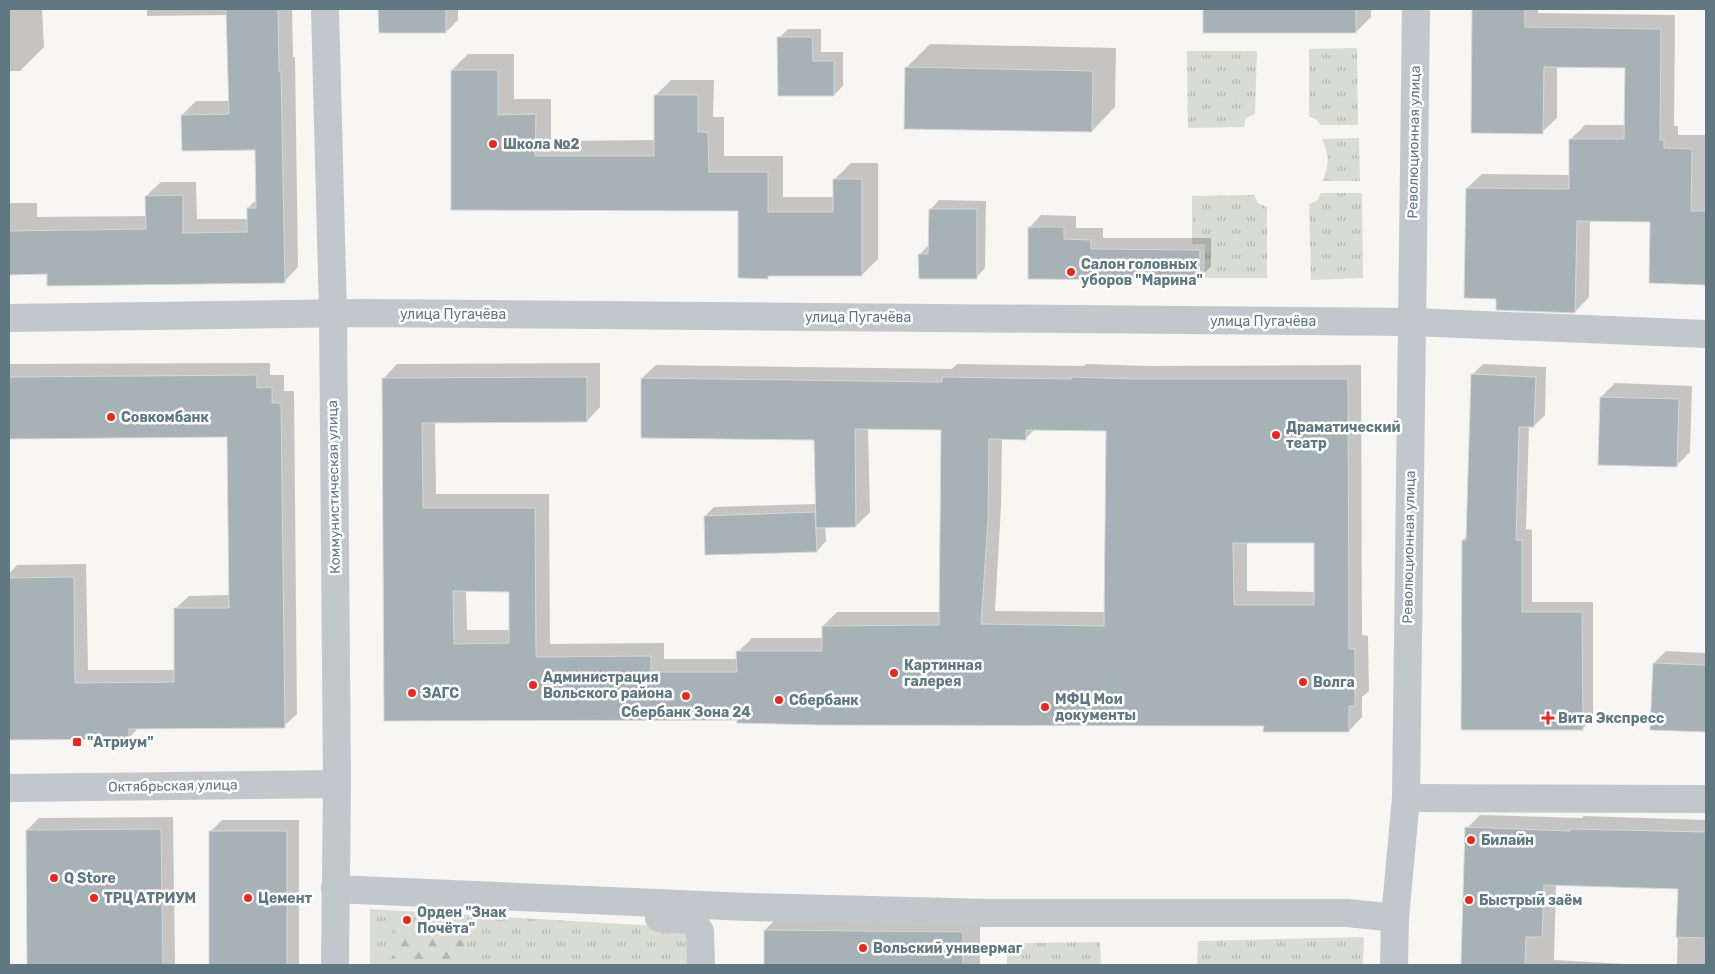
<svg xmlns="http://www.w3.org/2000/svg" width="1715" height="974" font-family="Rubik,sans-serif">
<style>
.grass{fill:url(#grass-tufts)}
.forest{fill:url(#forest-firs)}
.shadow{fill:#0003;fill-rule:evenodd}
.building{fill:#a6b2b6;stroke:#d8d8d6;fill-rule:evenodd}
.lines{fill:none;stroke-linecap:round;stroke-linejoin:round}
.minor{stroke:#c1c7ca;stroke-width:28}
.poi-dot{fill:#f1261a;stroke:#fff;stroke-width:2}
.labels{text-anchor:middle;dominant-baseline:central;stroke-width:5;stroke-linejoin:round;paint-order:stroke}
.street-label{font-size:14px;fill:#5f7881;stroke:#fff}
.poi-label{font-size:14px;font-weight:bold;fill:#5f7881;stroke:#fff;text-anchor:start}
</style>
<defs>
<pattern id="grass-tufts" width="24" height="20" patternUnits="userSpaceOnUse" patternTransform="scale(1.25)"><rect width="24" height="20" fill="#d8dcd2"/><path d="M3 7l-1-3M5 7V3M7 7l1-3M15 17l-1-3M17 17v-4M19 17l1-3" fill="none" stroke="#b2b7b0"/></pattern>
<pattern id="forest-firs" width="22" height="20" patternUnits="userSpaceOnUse" patternTransform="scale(1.25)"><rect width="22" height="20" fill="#d8dcd2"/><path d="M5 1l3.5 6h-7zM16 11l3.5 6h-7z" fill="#b2b7b0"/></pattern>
</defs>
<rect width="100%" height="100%" fill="#f7f6f3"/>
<g class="grass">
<polygon points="1357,48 1358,125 1320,125 1316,119 1309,116 1309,49"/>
<polygon points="1187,51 1257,51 1255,114 1246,118 1244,127 1188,128"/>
<path d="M1359 138 1360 181H1322C1330 166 1329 154 1322 139Z"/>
<polygon points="1321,193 1362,193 1363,278 1311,280 1309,204 1317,201"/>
<polygon points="1254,195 1258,203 1267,207 1267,278 1205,278 1205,244 1192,244 1192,196"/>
<polygon points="370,909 692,928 692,965 370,965"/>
<polygon points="1364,937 1363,965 1197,965 1198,941"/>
<polygon points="1100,942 1101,965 1007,965 1007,943"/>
</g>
<polygon class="forest" points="393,919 422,928 464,933 465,965 383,965 401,950"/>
<g class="shadow">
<polygon points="9,9 42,9 44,47 20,71 9,71"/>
<polygon points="147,9 292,9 293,57 295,57 298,267 284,282 48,273 9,273 9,203 37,203 37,217 147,216 146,196 161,182 196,182 197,219 248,219 248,208 257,199 256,149 182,115 196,101 230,101 228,15 147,16"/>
<polygon points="380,9 458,9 458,20 446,32 380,31"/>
<polygon points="1204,9 1371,9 1371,17 1356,32 1204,31"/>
<polygon points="1470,9 1538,9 1538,13 1675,15 1674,126 1678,126 1678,135 1706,135 1706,283 1650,282 1652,221 1590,220 1589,297 1575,312 1498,297 1467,188 1482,174 1570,175 1571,139 1585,125 1625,125 1626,67 1557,66 1557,118 1542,132 1473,9"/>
<polygon points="788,29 821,29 821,52 843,52 843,86 834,95 779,38"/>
<polygon points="930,44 1116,48 1115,107 1092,131 906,68"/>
<polygon points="468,54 514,54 514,99 551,99 551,141 656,140 655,96 671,80 714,80 713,117 724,117 724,156 783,156 783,197 834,197 835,179 851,163 878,163 878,259 862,275 770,275 767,277 739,209 452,209 452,70"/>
<polygon points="939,200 986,201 985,268 976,278 920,254 930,244 930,210"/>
<polygon points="1041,215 1076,216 1076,228 1103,228 1103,238 1211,238 1211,266 1199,279 1029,278 1029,228"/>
<polygon points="270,363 270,375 284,375 284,391 294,391 297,714 284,726 138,728 129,738 9,738 9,574 17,565 86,564 88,670 176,670 176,608 189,596 230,595 229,436 9,437 9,364"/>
<path d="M600 363V407L587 421 435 422 436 494H549L550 644 664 643V659H738V652L752 638H823V626L837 612H941L942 429 868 428 870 512 856 526H825L826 541 817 551 705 516 714 507 817 504 816 438 642 378 656 365 952 369 957 364 1084 366 1086 364 1149 366 1361 365 1362 635 1368 636 1369 691 1362 697V717L1349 731 1265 725 738 719 385 720 384 378 397 364ZM1035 429 1107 430 1105 612 995 611 1001 506 1002 438 1025 439ZM1247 541H1315V592L1247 591ZM466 590H510L511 630H467Z"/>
<polygon points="1483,364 1546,367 1545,415 1534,426 1529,426 1526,529 1532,530 1532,602 1593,602 1593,718 1582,729 1463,540 1467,536 1472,375"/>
<polygon points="1615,383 1692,386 1690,452 1676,466 1601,397"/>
<polygon points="1666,651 1706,653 1706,731 1651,729 1654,663"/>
<polygon points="1480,815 1582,818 1584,816 1706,820 1706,965 1677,965 1679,888 1556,884 1554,960 1643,965 1462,965 1467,828"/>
<polygon points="173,817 175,965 29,965 27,830 39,818"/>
<polygon points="222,820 299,820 299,965 210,965 210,832"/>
<polygon points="783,912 980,915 980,965 765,965 765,930"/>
</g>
<g class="building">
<polygon points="226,9 278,9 279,71 281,71 285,283 47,286 47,274 9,275 9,231 146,229 145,196 183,195 183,233 247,232 247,208 256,208 255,150 182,151 181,115 229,114"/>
<polygon points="378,9 446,9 446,33 379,33"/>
<rect x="1203" y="9" width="153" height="24"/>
<polygon points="1472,9 1525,9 1525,27 1661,29 1660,140 1664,140 1664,148 1692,149 1691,211 1706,211 1706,285 1649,283 1650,222 1577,221 1575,313 1496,310 1496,299 1464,298 1466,188 1569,189 1569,139 1624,139 1625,68 1544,67 1543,134 1471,133"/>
<polygon points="777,37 812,37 813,61 834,61 834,96 778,96"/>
<polygon points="905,67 1093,71 1092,132 904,129"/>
<polygon points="451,70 498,70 498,115 536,114 535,156 654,156 654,95 698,95 698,132 708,132 709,172 768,172 768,212 833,212 833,179 862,179 862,276 768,276 768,279 738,278 738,211 451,210"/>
<polygon points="929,209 977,209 977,279 919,279 918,254 928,254"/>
<polygon points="1028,227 1064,227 1064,239 1091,240 1091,249 1200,250 1199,280 1028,279"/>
<polygon points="1471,374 1536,377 1534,427 1519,427 1516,540 1522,540 1522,612 1582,612 1583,730 1461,730 1462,540 1466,540"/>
<polygon points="257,375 257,388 272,387 272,403 281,403 285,728 129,729 129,739 9,740 9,578 74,577 75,683 174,682 174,608 229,608 227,437 9,439 9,377"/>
<path d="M587 377V422L422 423 423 508H535L536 657 651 656V672H737L736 651H822V626L939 625 941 430 855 429 856 527 816 528 814 440 641 438V378L942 382V377L1071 379V377L1135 379H1348L1349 649H1355V706H1349V732H1263L1264 726 822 725 737 723V720L384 721 382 378ZM1026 430 1106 431 1104 626 981 624 988 521 989 439 1026 440ZM1233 543H1314V605H1234ZM453 591 509 592V643L454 644Z"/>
<polygon points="1600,397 1679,399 1677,467 1598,465"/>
<polygon points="815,512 817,552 705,555 704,516"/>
<polygon points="1653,663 1706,665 1706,732 1650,730"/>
<polygon points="1465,827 1570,831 1570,829 1706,832 1706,938 1676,937 1678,889 1544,885 1542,937 1526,937 1525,965 1461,965"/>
<polygon points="161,829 163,965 27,965 26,830"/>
<rect x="209" y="831" width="78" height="134"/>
<polygon points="764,930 963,932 963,965 764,965"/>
</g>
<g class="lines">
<g class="minor">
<polyline points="325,9 333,313 337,784 335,965"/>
<polyline points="9,318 361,313 1412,322 1706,334"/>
<polyline points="9,788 337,784"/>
<polyline points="1406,798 1706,799"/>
<polyline points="335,889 748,907 990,913 1348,913 1395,918"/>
<polyline points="659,918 691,920 700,931 701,965"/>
<polyline points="1394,965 1395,918 1406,798 1416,9"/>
</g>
</g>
<g class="poi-dot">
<circle cx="493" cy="144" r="5"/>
<circle cx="1071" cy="272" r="5"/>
<circle cx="111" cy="417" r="5"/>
<circle cx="1276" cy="435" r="5"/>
<circle cx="894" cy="673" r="5"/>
<circle cx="1303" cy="682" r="5"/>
<circle cx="533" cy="685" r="5"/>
<circle cx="412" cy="693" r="5"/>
<circle cx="686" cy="696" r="5"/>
<circle cx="779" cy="700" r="5"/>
<circle cx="1045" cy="707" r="5"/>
<path d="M1545.5 710.5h5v5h5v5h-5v5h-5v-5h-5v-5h5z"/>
<rect x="72" y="737" width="10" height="10" rx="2.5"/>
<circle cx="1471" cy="840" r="5"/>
<circle cx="54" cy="878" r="5"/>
<circle cx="94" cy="898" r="5"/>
<circle cx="248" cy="898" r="5"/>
<circle cx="1469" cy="900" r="5"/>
<circle cx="407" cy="920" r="5"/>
<circle cx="863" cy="948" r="5"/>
</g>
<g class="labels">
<g class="street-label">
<text transform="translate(1414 142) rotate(-89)">Революционная улица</text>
<text x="453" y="314">улица Пугачёва</text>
<text x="858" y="317">улица Пугачёва</text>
<text x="1263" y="321">улица Пугачёва</text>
<text transform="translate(334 487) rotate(-91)">Коммунистическая улица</text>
<text transform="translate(1409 547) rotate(-89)">Революционная улица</text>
<text transform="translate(173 786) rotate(-1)">Октябрьская улица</text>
</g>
<g class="poi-label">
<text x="503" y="144">Школа №2</text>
<text x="1081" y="264">Салон головных<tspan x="1081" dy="16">уборов "Марина"</tspan></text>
<text x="121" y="417">Совкомбанк</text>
<text x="1286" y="427">Драматический<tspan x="1286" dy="16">театр</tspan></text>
<text x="904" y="665">Картинная<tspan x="904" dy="16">галерея</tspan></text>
<text x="543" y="677">Администрация<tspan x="543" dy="16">Вольского района</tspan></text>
<text x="1313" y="682">Волга</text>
<text x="422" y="693">ЗАГС</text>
<text x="1055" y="699">МФЦ Мои<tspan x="1055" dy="16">документы</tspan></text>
<text x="789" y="700">Сбербанк</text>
<text x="686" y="712" text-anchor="middle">Сбербанк Зона 24</text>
<text x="1558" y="718">Вита Экспресс</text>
<text x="87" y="742">"Атриум"</text>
<text x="1481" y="840">Билайн</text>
<text x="64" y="878">Q Store</text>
<text x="104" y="898">ТРЦ АТРИУМ</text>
<text x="258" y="898">Цемент</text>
<text x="1479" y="900">Быстрый заём</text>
<text x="417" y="912">Орден "Знак<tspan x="417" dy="16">Почёта"</tspan></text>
<text x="873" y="948">Вольский универмаг</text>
</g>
</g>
<rect width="1715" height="974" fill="none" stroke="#5f7881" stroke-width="20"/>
</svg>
